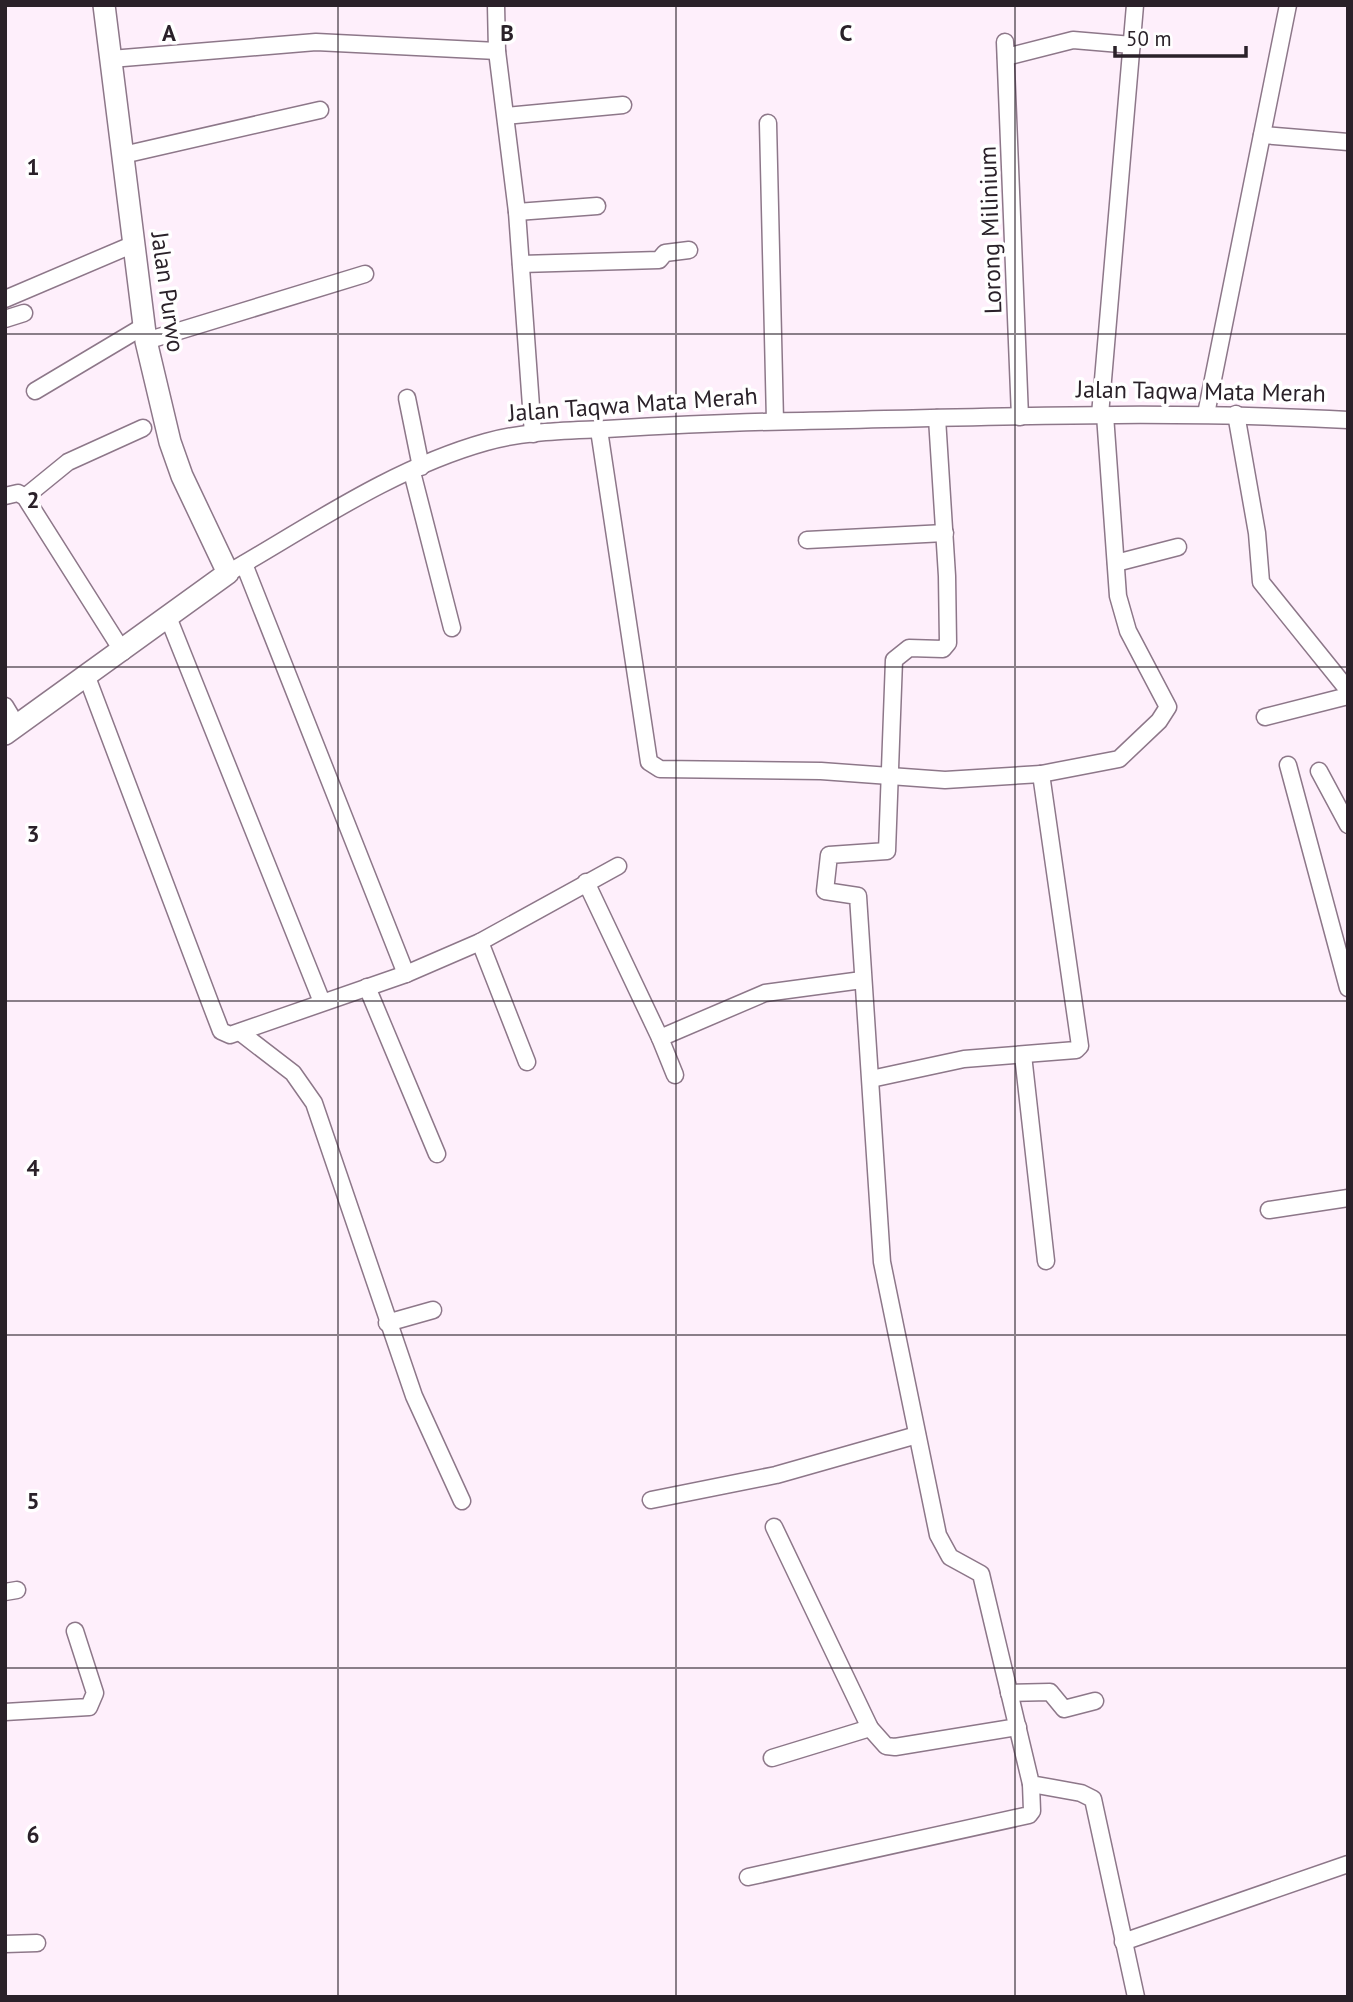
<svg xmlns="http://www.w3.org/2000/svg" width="1353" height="2002" font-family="'PT Sans',sans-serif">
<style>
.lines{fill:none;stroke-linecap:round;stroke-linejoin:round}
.street-casing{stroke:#8d7789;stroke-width:19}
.secondary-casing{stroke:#8d7789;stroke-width:24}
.street{stroke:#fff;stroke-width:16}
.secondary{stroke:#fff;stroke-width:21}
.grid{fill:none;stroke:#2a2129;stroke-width:2;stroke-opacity:0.55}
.labels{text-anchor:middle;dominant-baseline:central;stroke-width:7;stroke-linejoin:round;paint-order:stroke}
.street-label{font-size:24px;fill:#2a2129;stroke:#fff}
.grid-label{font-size:23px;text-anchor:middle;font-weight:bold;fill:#2a2129;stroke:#fff;stroke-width:7;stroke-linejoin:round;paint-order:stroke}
</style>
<rect width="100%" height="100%" fill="#feeffb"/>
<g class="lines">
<g class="street-casing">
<g id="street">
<polyline points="496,5 497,51 517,212 533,434"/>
<polyline points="1005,42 1020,417"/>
<polyline points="1006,57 1073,40 1132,45"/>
<polyline points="111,59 316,42 497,51"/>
<polyline points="506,116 623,105"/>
<polyline points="768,123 775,421"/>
<polyline points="1262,135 1348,142"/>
<polyline points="123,155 320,110"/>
<polyline points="517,212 597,206"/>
<polyline points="521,264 659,260 665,253 689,250"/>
<polyline points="5,299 134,244"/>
<polyline points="5,319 24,313"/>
<polyline points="146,341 365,274"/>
<polyline points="35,391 144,326"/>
<polyline points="407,398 421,467"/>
<polyline points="1206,414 1288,5"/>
<polyline points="1236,414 1257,533 1261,582 1348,690"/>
<polyline points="1100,415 1135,5"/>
<polyline points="937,418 947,576 948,643 943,649 909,648 894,660 887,851 829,855 825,891 858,896 882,1262 938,1535 950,1557 981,1574 1031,1784 1081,1793 1093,1799 1136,1997"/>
<polyline points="599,430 649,762 660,769 821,771 945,780 1041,774 1119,759 1159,721 1168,707 1128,631 1118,596 1105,415"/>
<polyline points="412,472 452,628"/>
<polyline points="5,496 18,493 25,497 123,652"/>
<polyline points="25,497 68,462 143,428"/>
<polyline points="807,540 945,533"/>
<polyline points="1116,563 1178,547"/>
<polyline points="244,564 406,974"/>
<path d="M228 573C310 526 393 468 486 442 524 431 566 431 606 429 672 425 737 422 803 421 985 417 1166 410 1348 420"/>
<polyline points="168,617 322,1002"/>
<polyline points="87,677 211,1005 221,1031 230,1035 406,974 480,942 618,866"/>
<polyline points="5,706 17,726"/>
<polyline points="1265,717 1348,696"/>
<polyline points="1288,765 1348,988"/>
<polyline points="1319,771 1348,825"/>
<polyline points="586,882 660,1038 765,993 862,980"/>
<polyline points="480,942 527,1062"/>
<polyline points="367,987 437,1154"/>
<polyline points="241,1033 293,1073 314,1103 414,1396 462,1501"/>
<polyline points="660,1038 675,1075"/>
<polyline points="1023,1055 1046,1261"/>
<polyline points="871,1079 964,1059 1076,1050 1080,1046 1041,774"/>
<polyline points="1269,1210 1348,1198"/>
<polyline points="387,1323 433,1310"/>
<polyline points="651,1500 776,1475 917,1435"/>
<polyline points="774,1527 870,1728 886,1746 895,1747 1018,1727"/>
<polyline points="5,1592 17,1590"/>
<polyline points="1009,1693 1050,1692 1064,1709 1095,1701"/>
<polyline points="5,1712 89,1707 95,1693 75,1631"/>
<polyline points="772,1758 870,1728"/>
<polyline points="748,1877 1029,1815 1032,1811 1031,1784"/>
<polyline points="1123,1942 1348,1864"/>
<polyline points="5,1944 37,1943"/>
</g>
</g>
<g class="secondary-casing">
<polyline id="secondary" points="5,734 228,573 182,476 170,442 146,341 104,5"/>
</g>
<use href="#street" class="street"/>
<use href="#secondary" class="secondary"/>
</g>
<path class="grid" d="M338 5V1997M676 5V1997M1015 5V1997M5 334H1348M5 667H1348M5 1001H1348M5 1335H1348M5 1668H1348"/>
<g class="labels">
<g class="street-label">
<text transform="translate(990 230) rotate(-92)">Lorong Milinium</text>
<text transform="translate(168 292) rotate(82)">Jalan Purwo</text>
<text transform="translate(1201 391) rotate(1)">Jalan Taqwa Mata Merah</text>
<text transform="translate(633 404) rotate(-4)">Jalan Taqwa Mata Merah</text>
</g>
</g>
<g class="grid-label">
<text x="169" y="41">A</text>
<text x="507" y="41">B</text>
<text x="846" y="41">C</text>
<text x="33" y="175">1</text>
<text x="33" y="508">2</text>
<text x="33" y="842">3</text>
<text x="33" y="1176">4</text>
<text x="33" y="1509">5</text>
<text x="33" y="1843">6</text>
</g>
<rect width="1353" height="2002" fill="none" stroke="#2a2129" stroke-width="14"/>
<path d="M1115 46v10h131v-10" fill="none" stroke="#2a2129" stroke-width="3.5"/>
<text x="1126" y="46" font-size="21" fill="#2a2129" stroke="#ffffff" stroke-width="5" paint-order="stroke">50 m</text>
</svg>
